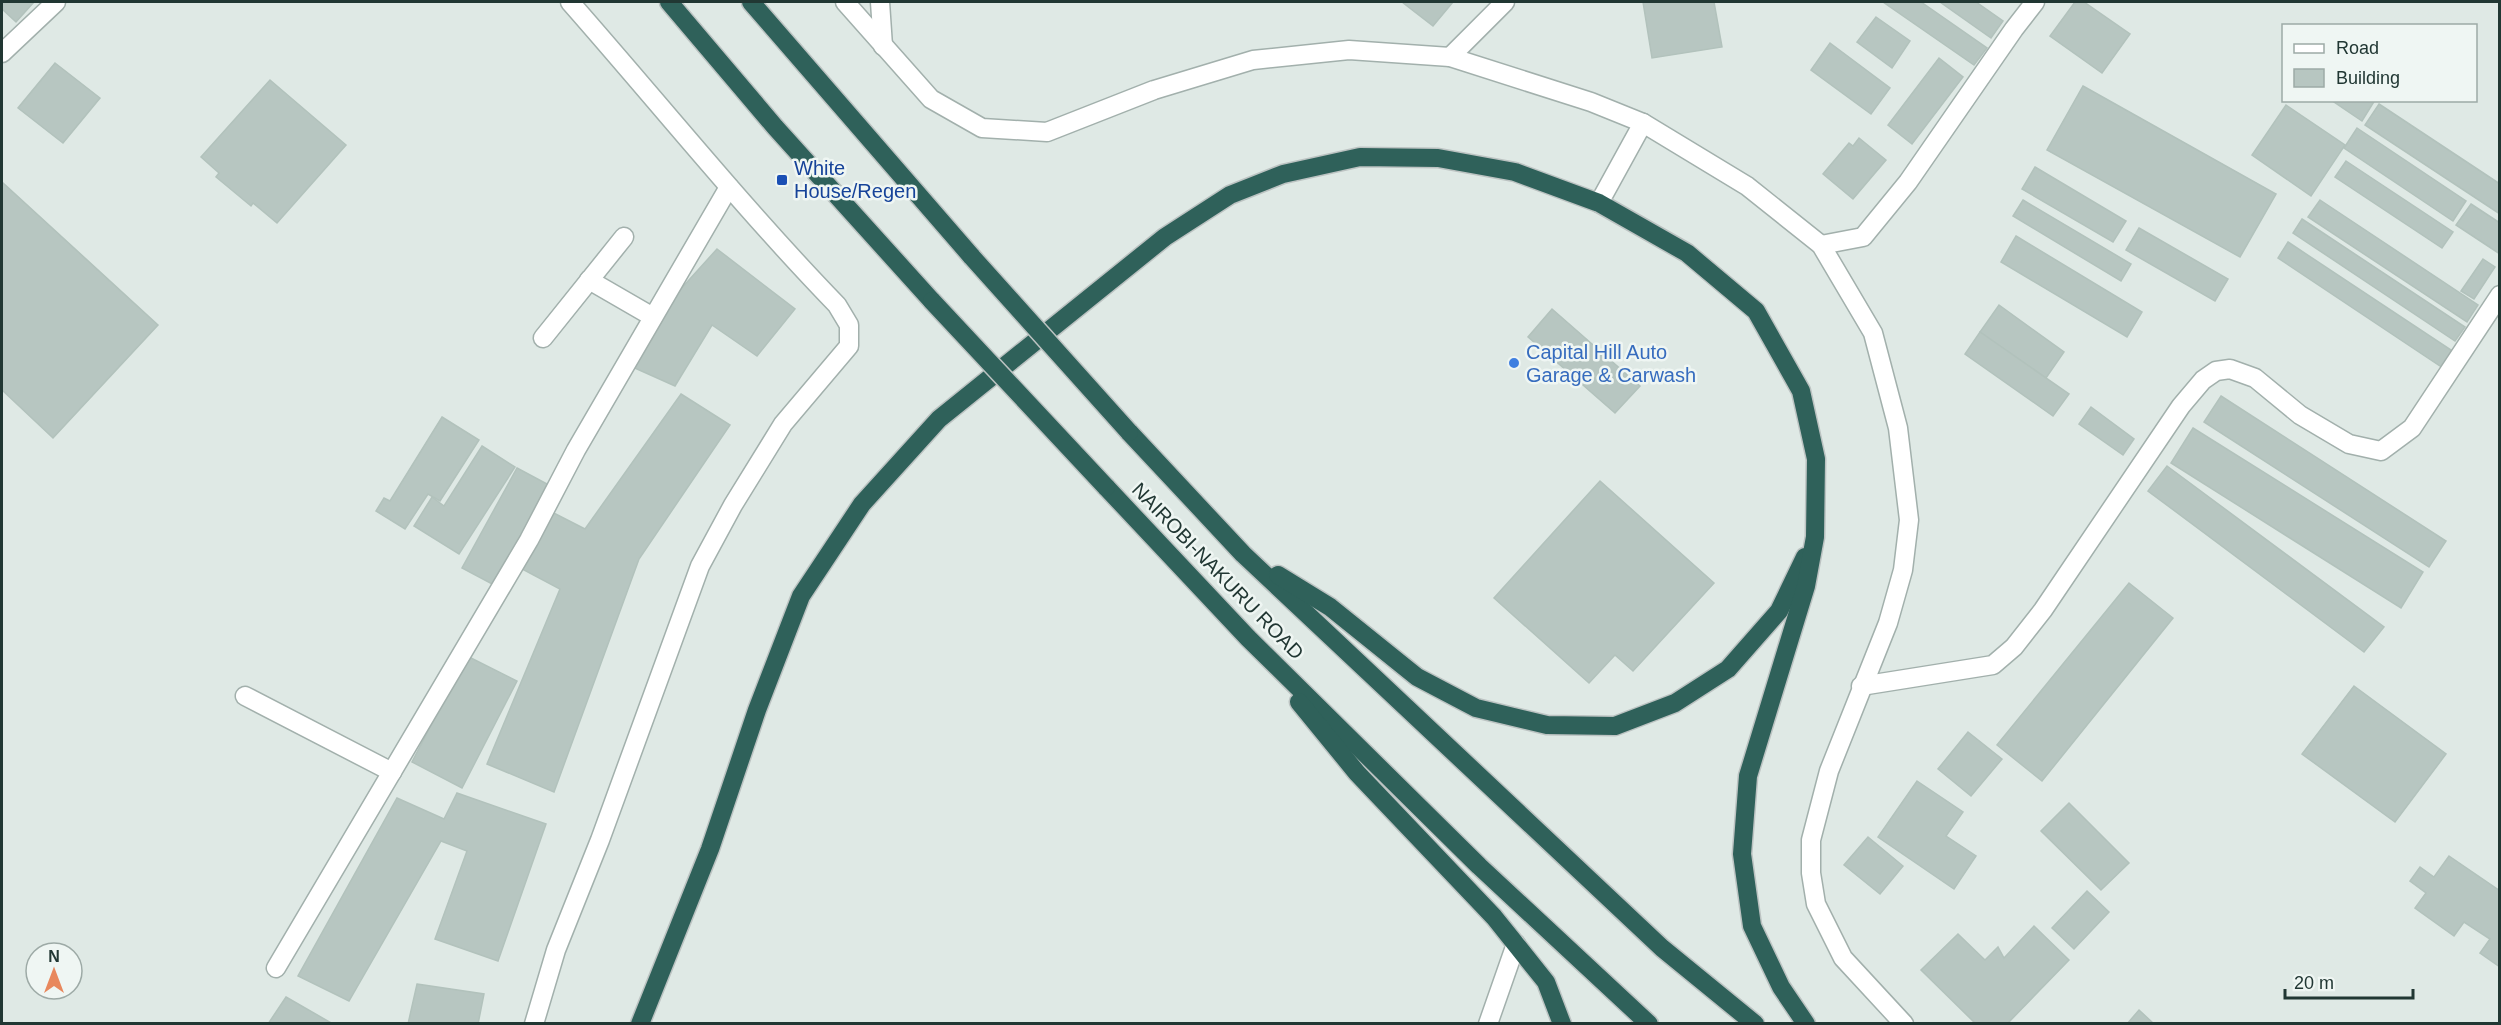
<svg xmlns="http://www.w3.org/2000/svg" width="2501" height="1025" font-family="Helvetica,sans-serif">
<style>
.building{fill:#b7c6c1;stroke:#b2c2bc;stroke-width:1.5}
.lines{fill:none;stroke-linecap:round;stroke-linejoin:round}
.minor-casing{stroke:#a2b0ac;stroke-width:21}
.highway-casing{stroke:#bcc3c2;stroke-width:21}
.minor{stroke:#fff;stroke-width:18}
.highway{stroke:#2f615a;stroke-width:18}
.highway-bridge-casing{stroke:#bcc3c2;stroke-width:21;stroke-linecap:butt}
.highway-bridge{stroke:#2f615a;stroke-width:18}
.transit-dot{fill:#1a4fb4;stroke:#eff6f3;stroke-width:2}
.shop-dot{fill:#3f7fe0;stroke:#eff6f3;stroke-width:2}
.labels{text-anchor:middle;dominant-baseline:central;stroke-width:5;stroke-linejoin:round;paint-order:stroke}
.transit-label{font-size:20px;fill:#164399;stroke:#eff6f3;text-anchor:start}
.shop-label{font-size:20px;fill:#366cbe;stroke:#eff6f3;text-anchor:start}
.street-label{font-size:20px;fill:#213733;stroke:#eff6f3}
</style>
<rect width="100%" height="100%" fill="#dfe9e5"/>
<g class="building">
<polygon points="2,2 34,2 16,22 2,9"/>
<polygon points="1402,2 1453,2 1433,26"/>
<polygon points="1643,2 1714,2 1722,47 1652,58"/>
<polygon points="1883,2 1921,2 1987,48 1974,65"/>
<polygon points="1940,2 1976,2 2003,21 1991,38"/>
<polygon points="2075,2 2084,2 2130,34 2102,73 2050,36"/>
<polygon points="1876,17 1910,41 1892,68 1857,42"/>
<polygon points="1830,43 1890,88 1871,114 1811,70"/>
<polygon points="1939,58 1963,77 1912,144 1888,125"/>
<polygon points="55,63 100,98 63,143 18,108"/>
<polygon points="270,80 346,145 277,223 253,203 251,206 216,177 219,173 201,157"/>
<polygon points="2083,86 2276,194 2240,257 2047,150"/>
<polygon points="2331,100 2375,100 2362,121"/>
<polygon points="2379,104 2500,184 2500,214 2365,125"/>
<polygon points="2286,105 2345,145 2311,196 2252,155"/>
<polygon points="2357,128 2466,201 2453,221 2344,148"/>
<polygon points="1859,138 1886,160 1853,199 1823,174 1849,143 1853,146"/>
<polygon points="2346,161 2453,232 2442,248 2335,177"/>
<polygon points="2035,167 2126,221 2113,242 2022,189"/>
<polygon points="2,182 158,325 53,438 2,390"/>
<polygon points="2023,200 2131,264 2121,281 2013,216"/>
<polygon points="2320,200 2478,305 2467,322 2308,217"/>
<polygon points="2471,204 2500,223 2500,254 2456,225"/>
<polygon points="2302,219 2465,327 2455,341 2293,233"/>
<polygon points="2139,228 2228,279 2215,301 2126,250"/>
<polygon points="2016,236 2142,312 2127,337 2001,262"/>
<polygon points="2288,242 2454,352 2443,368 2278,258"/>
<polygon points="717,249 795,309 757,356 712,325 675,386 630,366 670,301"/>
<polygon points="2483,259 2495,267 2474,299 2461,291"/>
<polygon points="1999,305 2064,352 2046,378 1980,332"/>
<polygon points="1552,309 1640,386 1615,413 1528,337"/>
<polygon points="1980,332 2069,394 2053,416 1965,354"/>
<polygon points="681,394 730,425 639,559 554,792 487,764 560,589 522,569 548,510 585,529"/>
<polygon points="2221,396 2446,541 2429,567 2204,422"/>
<polygon points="2091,407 2134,439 2123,455 2079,424"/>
<polygon points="442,417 479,440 440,501 428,494 405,529 376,511 384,498 390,501"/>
<polygon points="2193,428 2423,572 2401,608 2171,463"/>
<polygon points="482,446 515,467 459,554 414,526 432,497 444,506"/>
<polygon points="2167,466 2384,627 2364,652 2148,491"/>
<polygon points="517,468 549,485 494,585 462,568"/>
<polygon points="1600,481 1714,583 1633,671 1615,655 1589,683 1494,598"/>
<polygon points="2129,583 2173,618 2042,781 1997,745"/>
<polygon points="467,656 517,681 462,788 412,762"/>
<polygon points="2354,686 2446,754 2395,822 2302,754"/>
<polygon points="1968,732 2002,759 1971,796 1938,769"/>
<polygon points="1917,781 1963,812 1946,836 1976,856 1954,889 1878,837"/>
<polygon points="457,793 546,824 498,961 435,939 467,851 441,841 349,1001 298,976 397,798 444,819"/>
<polygon points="2069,803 2129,863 2101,890 2041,831"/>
<polygon points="1868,837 1903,866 1880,894 1844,865"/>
<polygon points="2449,856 2500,891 2500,967 2480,953 2490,939 2464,922 2454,936 2415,908 2426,893 2410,881 2420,867 2434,877"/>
<polygon points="2087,891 2109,912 2074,949 2052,928"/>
<polygon points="2034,926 2069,960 2007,1024 1976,1024 1921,970 1958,934 1985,960 1998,947 2004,958"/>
<polygon points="417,984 484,994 478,1024 408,1024"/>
<polygon points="286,997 333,1024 268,1024"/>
<polygon points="2139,1010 2154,1024 2127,1024"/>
</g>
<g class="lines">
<g class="minor-casing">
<g id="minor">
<polyline points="845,2 931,99 982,128 1047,132 1154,90 1253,60 1349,50 1450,57 1591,102 1643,123 1747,186 1821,245 1873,333 1898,428 1909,520 1903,570 1888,623 1829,771 1811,840 1811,873 1816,904 1843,958 1904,1024"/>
<polyline points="880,2 883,46"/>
<polyline points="2,53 56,2"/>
<polyline points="1450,57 1505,2"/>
<polyline points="1599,203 1643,123"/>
<polyline points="1821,245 1863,237 1908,182 2014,29 2035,2"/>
<polyline points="589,280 653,317"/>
<polyline points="543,338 624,237"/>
<polyline points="1861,686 1993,665 2014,647 2043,610 2181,406 2203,380 2216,371 2230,369 2255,378 2300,415 2349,444 2381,451 2412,428 2500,295"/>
<polyline points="245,696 392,772"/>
<polyline points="276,968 529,540 576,450 729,187"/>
<path d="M534 1024 556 950 600 840 700 566 733 505 783 424 849 346V325L837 305C743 208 659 103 570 2"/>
<polyline points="1488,1024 1516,944"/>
</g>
</g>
<g class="highway-casing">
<g id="highway">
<polyline points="669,2 775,127 932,301"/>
<polyline points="751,2 972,257"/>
<polyline points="1129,432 1243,554 1662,948 1755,1024"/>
<polyline points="1106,487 1248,638 1479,866 1649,1024"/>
<polyline points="1278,575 1330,607 1417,677 1476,708 1547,725 1615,726 1675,703 1728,669 1779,611 1805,557"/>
<polyline points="1299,702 1357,773 1494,917 1546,982 1562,1024"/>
<polyline points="640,1024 710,849 757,710 801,596 862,504 939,419 1165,237 1230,195 1283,174 1360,157 1438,158 1515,172 1599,203 1687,253 1756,311 1801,391 1816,459 1815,537 1806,586 1748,776 1742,854 1752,926 1781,987 1806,1024"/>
</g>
</g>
<use href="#minor" class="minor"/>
<use href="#highway" class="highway"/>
<g class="highway-bridge-casing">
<g id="highway-bridge">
<polyline points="972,257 1129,432"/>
<polyline points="932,301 1106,487"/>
</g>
</g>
<use href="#highway-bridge" class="highway-bridge"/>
</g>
<rect class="transit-dot" x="776" y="174" width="12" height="12" rx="3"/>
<circle class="shop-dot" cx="1514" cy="363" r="6"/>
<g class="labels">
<g class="transit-label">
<text x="794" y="168">White<tspan x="794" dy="23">House/Regen</tspan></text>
</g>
<g class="shop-label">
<text x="1526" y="352">Capital Hill Auto<tspan x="1526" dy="23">Garage &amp; Carwash</tspan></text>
</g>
<g class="street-label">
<text transform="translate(1218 571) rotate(46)">NAIROBI-NAKURU ROAD</text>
</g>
</g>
<rect width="2501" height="1025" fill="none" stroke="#213733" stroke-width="6"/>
<rect x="2282" y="24" width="195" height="78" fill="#eff6f3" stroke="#9daaa6" stroke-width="1.5"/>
<rect x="2294" y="44" width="30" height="9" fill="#ffffff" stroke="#9daaa6" stroke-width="1.5"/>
<text x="2336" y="54" font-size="18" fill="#213733">Road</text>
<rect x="2294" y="69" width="30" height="18" fill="#b7c6c1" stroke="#9daaa6" stroke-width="1.5"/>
<text x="2336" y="84" font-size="18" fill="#213733">Building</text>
<g transform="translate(54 971)"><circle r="28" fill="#eff6f3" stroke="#9daaa6" stroke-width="1.5"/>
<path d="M0-4.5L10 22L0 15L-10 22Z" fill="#e8885d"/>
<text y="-9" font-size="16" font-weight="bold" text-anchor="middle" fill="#213733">N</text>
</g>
<path d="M2285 989v9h128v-9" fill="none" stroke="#213733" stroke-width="3"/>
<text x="2294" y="989" font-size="18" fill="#213733" stroke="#eff6f3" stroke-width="4.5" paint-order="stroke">20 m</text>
</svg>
